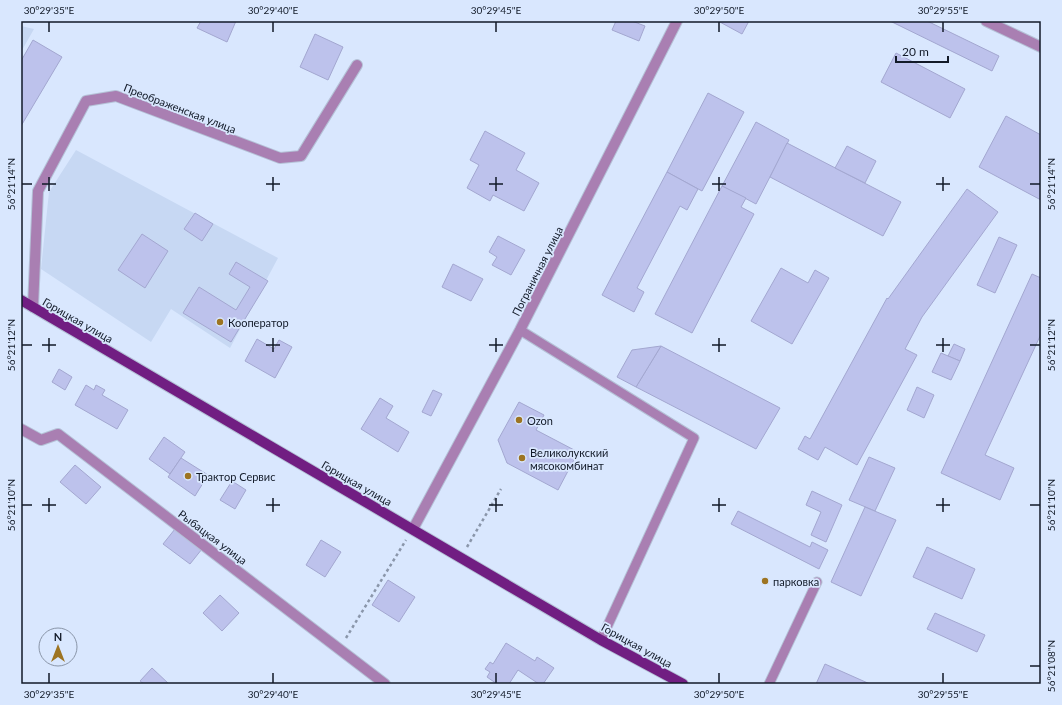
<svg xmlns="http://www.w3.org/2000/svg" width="1062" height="705" font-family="Lato,sans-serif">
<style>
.built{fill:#c7d8f3}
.building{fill:#bdc2ec;stroke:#a3a7d0}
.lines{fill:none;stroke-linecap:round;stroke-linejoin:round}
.lane-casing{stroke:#b5c2d7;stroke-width:11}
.street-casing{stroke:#b5c2d7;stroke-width:12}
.primary-casing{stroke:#b5c2d7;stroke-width:12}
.path{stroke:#8a96aa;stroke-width:2.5;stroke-dasharray:3 3;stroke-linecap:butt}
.lane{stroke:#a97fb2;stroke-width:9}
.street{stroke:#a97fb2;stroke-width:10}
.primary{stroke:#711e82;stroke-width:10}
.ticks{fill:none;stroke:#121a28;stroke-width:1.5}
.poi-dot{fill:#9d7422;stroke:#d9e7fe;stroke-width:1.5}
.labels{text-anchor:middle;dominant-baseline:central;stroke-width:3.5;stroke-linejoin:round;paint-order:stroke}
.street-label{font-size:11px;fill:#121a28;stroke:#d9e7fe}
.poi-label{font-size:11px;fill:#121a28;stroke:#d9e7fe;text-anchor:start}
.neatline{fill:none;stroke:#121a28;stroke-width:1.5}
.ticks-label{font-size:10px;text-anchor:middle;fill:#121a28}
</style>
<rect width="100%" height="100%" fill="#d9e7fe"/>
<g class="built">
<polygon points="21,26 34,29 21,52"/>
<polygon points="76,150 278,258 230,348 171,309 151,342 41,269 49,192"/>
</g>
<g class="building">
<polygon points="201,21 236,21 227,42 197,28"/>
<polygon points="616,21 632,21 645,26 639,41 612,30"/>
<polygon points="718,21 749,21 742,34"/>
<polygon points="890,21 927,21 999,56 992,71"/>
<polygon points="315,34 343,47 328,80 300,67"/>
<polygon points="33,40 62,57 21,126 21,61"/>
<polygon points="896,53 965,89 950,118 881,82"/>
<polygon points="708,93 744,112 702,191 667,172"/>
<polygon points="1006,116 1041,135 1041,200 979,167"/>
<polygon points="756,122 789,140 756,204 722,186"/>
<polygon points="485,131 525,153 516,170 539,183 524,211 493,195 490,201 467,188 479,165 470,160"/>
<polygon points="787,143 901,202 883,236 770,177"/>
<polygon points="847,146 876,161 865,183 835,168"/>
<polygon points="667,172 698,189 687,210 680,206 637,288 644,292 634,312 602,295"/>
<polygon points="722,186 746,198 741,207 754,214 692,333 655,314"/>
<polygon points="967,189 998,212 922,317 905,349 917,355 857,465 825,447 818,460 798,449 805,436 810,439 887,298 888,299"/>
<polygon points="195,213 213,224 202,241 184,229"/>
<polygon points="142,234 168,251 145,288 118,270"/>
<polygon points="498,236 525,250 511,275 492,265 497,257 489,252"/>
<polygon points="999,237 1017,245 995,293 977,285"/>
<polygon points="236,262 268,281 231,342 183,313 199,287 236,310 250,287 229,274"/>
<polygon points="453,264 483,279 471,301 442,287"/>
<polygon points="781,268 808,283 815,270 829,278 792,344 751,321"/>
<polygon points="1032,274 1041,278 1041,334 985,455 1014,468 1000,500 941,473"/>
<polygon points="257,339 274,349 279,340 292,347 275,378 245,361"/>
<polygon points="954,344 965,349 960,361 948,356"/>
<polygon points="661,346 780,408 756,449 636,387"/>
<polygon points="661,346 636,387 617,377 632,350"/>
<polygon points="941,353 960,361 951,380 932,372"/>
<polygon points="59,369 72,377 65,390 52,382"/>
<polygon points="86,385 94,390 96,385 105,390 102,395 128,410 117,429 75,405"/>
<polygon points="917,387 934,395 924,418 907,410"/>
<polygon points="433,390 442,394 431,416 422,412"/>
<polygon points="380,398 393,406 386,418 409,432 398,452 361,429"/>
<polygon points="519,402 544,415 536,430 578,452 558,490 507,463 498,440"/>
<polygon points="164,437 185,452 170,474 149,459"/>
<polygon points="869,457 895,468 875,511 849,500"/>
<polygon points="181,458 208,475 195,496 168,477"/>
<polygon points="75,465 101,487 86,504 60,482"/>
<polygon points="232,481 246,490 235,509 220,500"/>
<polygon points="812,491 842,505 826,542 811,535 821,512 806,505"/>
<polygon points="865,507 896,520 861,596 831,582"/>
<polygon points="738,511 810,547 812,542 828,550 819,569 731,524"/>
<polygon points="175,529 202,549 190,564 163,544"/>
<polygon points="321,540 341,552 325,577 306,565"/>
<polygon points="927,547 975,569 962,599 913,577"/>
<polygon points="388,580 415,597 399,622 372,605"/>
<polygon points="220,595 239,613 222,631 203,613"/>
<polygon points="935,613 985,635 977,652 927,629"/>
<polygon points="506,643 535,661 537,657 554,668 543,684 539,684 518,670 509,684 497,684 487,677 490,672 485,669 490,662 493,664"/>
<polygon points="825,664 870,684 816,684"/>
<polygon points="152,668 169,684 144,684 140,681"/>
</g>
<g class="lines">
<g class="lane-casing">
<g id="lane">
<polyline points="520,330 694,438 601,640"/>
<polyline points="769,684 817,582"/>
</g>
</g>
<g class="street-casing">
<g id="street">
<polyline points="986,21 1041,47"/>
<polyline points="33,307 38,191 86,101 116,96 280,158 301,156 357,65"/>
<polyline points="21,429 41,440 58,434 385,684"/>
<polyline points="413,529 520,330 677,21"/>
</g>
</g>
<g class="primary-casing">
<polyline id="primary" points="21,300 601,640 683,684"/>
</g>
<g class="path">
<polyline points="467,547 501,489"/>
<polyline points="346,638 406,540"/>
</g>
<use href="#lane" class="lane"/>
<use href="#street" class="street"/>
<use href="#primary" class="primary"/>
</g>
<path class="ticks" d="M49 22V32M273 22V32M496 22V32M719 22V32M943 22V32M49 177V191M273 177V191M496 177V191M719 177V191M943 177V191M22 184H32M42 184H56M266 184H280M489 184H503M712 184H726M936 184H950M1030 184H1040M49 338V352M273 338V352M496 338V352M719 338V352M943 338V352M22 345H32M42 345H56M266 345H280M489 345H503M712 345H726M936 345H950M1030 345H1040M49 498V512M273 498V512M496 498V512M719 498V512M943 498V512M22 505H32M42 505H56M266 505H280M489 505H503M712 505H726M936 505H950M1030 505H1040M1030 666H1040M49 673V683M273 673V683M496 673V683M719 673V683M943 673V683"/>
<g class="poi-dot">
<circle cx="220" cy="322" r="4"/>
<circle cx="519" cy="420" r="4"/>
<circle cx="522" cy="458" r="4"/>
<circle cx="188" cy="476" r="4"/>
<circle cx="765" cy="581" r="4"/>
</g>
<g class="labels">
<g class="street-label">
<text transform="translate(180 108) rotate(21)">Преображенская улица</text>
<text transform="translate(537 271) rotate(-63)">Пограничная улица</text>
<text transform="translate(78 320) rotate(30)">Горицкая улица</text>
<text transform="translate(357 483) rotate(30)">Горицкая улица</text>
<text transform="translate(213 537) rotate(37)">Рыбацкая улица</text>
<text transform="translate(637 645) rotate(29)">Горицкая улица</text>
</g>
<g class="poi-label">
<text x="228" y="322">Кооператор</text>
<text x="527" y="420">Ozon</text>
<text x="530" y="452">Великолукский<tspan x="530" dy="13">мясокомбинат</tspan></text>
<text x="196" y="476">Трактор Сервис</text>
<text x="773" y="581">парковка</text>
</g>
</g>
<rect width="1062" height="705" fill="none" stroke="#d9e7fe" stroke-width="44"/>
<g transform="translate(58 647)"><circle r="19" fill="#d9e7fe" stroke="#8995a8"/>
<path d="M0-3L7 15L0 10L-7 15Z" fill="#9d7422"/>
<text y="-6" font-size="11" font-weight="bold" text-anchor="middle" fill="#121a28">N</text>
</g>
<path d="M896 56v6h52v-6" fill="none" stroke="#121a28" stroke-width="2"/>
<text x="902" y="56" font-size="12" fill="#121a28" stroke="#d9e7fe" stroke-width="3" paint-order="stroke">20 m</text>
<rect x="22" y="22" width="1018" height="661" class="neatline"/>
<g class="ticks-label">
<text x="49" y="14">30°29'35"E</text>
<text x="273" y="14">30°29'40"E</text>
<text x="496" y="14">30°29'45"E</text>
<text x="719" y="14">30°29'50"E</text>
<text x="943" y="14">30°29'55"E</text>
<text transform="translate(11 184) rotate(-90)" y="4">56°21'14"N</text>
<text transform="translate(1051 184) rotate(-90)" y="4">56°21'14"N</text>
<text transform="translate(11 345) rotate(-90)" y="4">56°21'12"N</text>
<text transform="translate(1051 345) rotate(-90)" y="4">56°21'12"N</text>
<text transform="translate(11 505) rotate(-90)" y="4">56°21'10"N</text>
<text transform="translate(1051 505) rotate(-90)" y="4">56°21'10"N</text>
<text transform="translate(1051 666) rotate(-90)" y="4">56°21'08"N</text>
<text x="49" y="698">30°29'35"E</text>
<text x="273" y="698">30°29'40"E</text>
<text x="496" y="698">30°29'45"E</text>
<text x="719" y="698">30°29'50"E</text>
<text x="943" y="698">30°29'55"E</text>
</g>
</svg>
